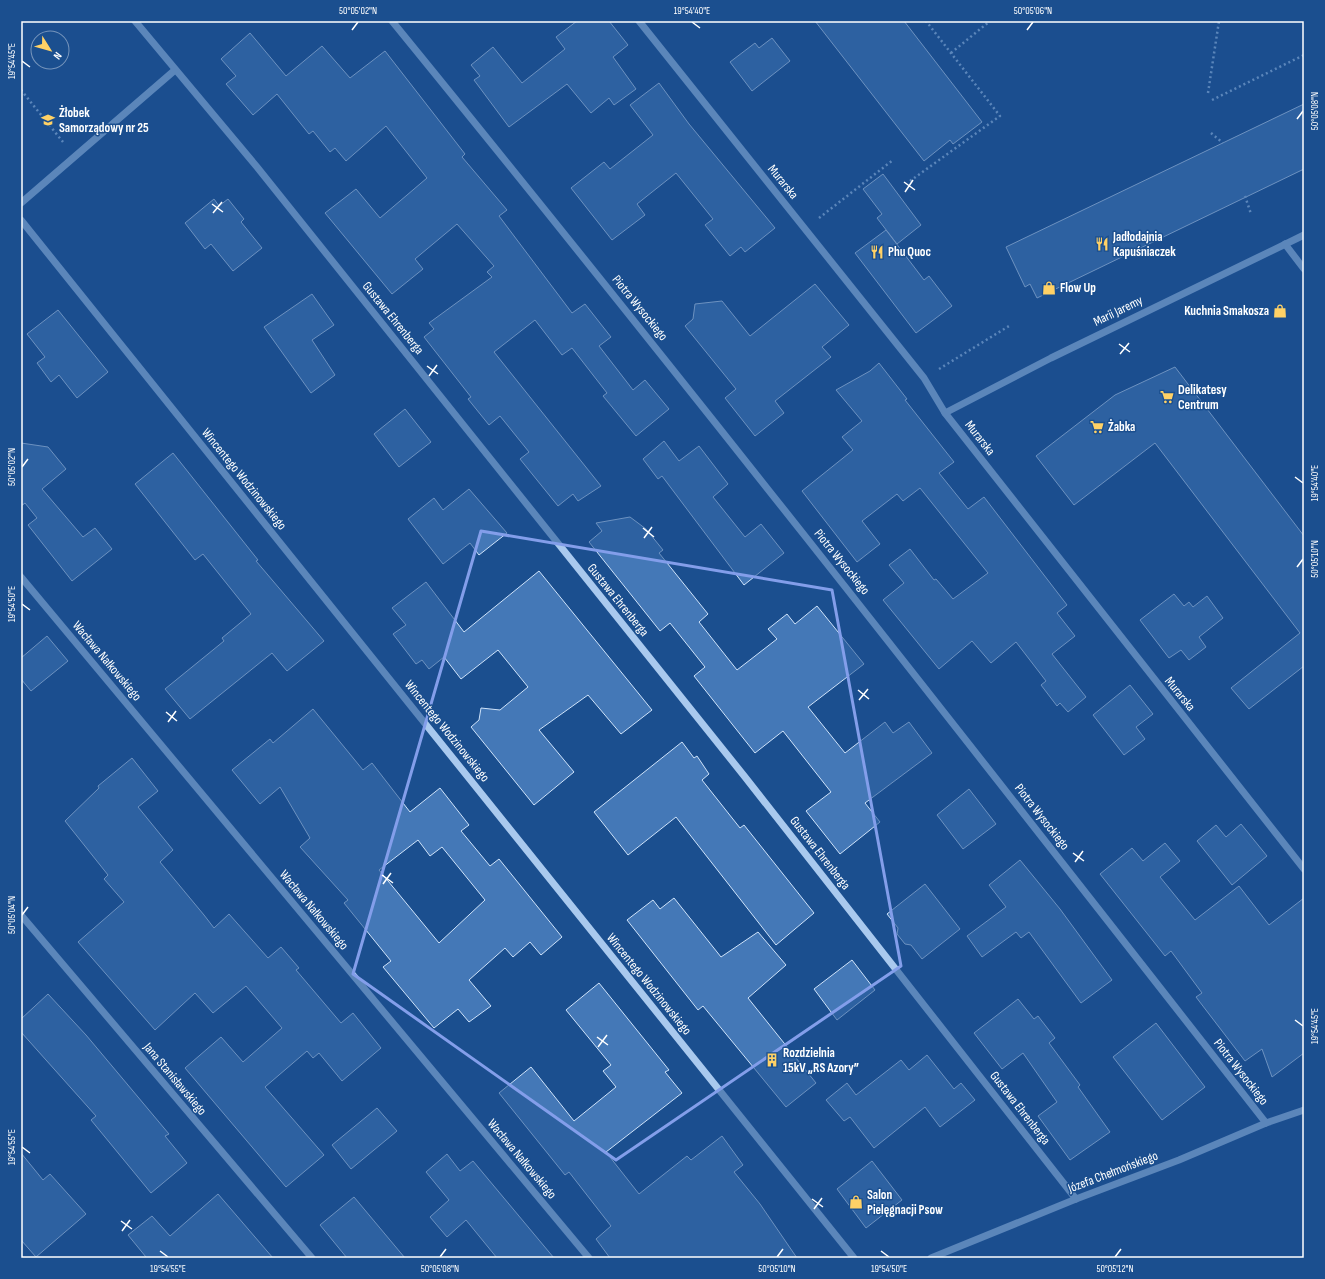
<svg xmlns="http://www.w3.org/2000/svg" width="1325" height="1279" font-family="'Sofia Sans Condensed',sans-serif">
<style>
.building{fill:#4478b7;stroke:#cfe3fa;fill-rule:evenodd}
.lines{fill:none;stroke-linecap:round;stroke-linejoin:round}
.path{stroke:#a9c9ee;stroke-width:2.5;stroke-dasharray:2 3;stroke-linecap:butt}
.minor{stroke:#a9c9ee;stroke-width:7}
.marked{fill:none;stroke:#839eea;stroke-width:3;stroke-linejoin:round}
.ticks{fill:none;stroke:#fff;stroke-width:1.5}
.labels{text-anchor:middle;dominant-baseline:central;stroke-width:3;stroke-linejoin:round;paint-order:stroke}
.poi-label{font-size:13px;font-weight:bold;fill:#fff;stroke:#1b4f8f;text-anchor:start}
.street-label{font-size:13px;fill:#fff;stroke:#1b4f8f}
.neatline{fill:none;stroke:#fff;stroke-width:1.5}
.ticks-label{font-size:10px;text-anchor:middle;fill:#fff}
</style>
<rect width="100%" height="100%" fill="#1b4f8f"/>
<g class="building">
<polygon points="577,21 609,21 628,45 613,57 636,89 614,105 609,98 591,113 567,84 509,127 474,80 480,76 471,65 493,47 522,83 565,49 556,37"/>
<polygon points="815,21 904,21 982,122 953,144 950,140 924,161"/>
<polygon points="250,33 286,76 322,46 350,78 385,51 465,154 462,157 507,210 499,216 572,313 585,304 611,337 599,346 633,390 645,380 669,409 636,436 603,396 607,393 572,348 562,355 535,320 494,352 601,486 578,501 573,494 558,506 520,459 529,452 500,416 489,425 468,399 471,397 424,337 434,329 429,323 492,277 487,272 494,266 457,224 415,259 423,269 392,294 325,213 356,189 380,218 427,178 386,126 346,161 335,148 330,152 313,131 309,134 277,94 253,115 226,84 236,76 221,59"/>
<polygon points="772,38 790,61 752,91 730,62 755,43 759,48"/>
<polygon points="659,83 689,124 775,228 745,252 741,247 730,256 705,225 713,219 676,173 637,204 645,215 612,240 571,188 604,162 610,169 653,135 630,105"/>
<polygon points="1304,104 1304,169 1037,298 1030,284 1025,287 1006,247"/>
<polygon points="883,174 921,225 897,244 877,218 882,214 863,189"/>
<polygon points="214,199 219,206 228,199 244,219 241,222 262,248 233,271 211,244 205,249 185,223"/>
<polygon points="886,230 924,280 929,276 952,306 916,333 855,253"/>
<polygon points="815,284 849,325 822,347 831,357 775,401 784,413 755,436 725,398 736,389 685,326 693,319 695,304 722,301 750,336"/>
<polygon points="312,294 334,325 312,340 335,375 311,393 264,327"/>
<polygon points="58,310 108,372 77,398 59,375 51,382 37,363 45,357 27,334"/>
<polygon points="879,363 907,399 905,400 954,462 939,473 968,509 984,497 1067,605 1057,613 1075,636 1052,654 1086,697 1068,712 1060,703 1057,706 1041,685 1046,681 1016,642 991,663 972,641 939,669 883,600 904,583 889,565 910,549 934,580 936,579 953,599 988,573 920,488 903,501 897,494 862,521 880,544 857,562 802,491 853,450 842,437 862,421 836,390 870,371"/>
<polygon points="1175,367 1304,536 1304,666 1249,709 1231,688 1300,633 1155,443 1074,505 1036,456 1115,395"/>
<polygon points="405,409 431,442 399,467 374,434"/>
<polygon points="664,441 679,461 699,446 728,484 713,497 745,537 761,524 784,553 744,585 662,476 658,479 643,459"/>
<polygon points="21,443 48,447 66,469 42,489 83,537 95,528 112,549 72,581 28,525 37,518 25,503 21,506"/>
<polygon points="173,453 258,560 256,561 324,641 287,671 272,653 190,719 165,689 224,641 222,638 251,614 203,554 195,560 135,484"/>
<polygon points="469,489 507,533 479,555 470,543 443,564 408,519 434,498 443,510"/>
<polygon points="630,517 646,529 663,550 659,553 708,614 699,622 737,670 777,639 768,629 787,614 795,624 817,606 864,664 808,707 845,753 885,722 893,733 909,722 932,753 865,803 880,822 840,854 806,811 831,792 783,731 755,753 694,676 705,667 670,623 660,631 589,542 602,531 596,523"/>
<polygon points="539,571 652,710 621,734 588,695 539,730 574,772 534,805 471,727 479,720 481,708 500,710 528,687 498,650 461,679 444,657 429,669 422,660 416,664 393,634 406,625 392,608 426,582 464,632"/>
<polygon points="1174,594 1184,606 1189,602 1193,607 1207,596 1223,618 1199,637 1206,647 1189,660 1181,650 1169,658 1140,620"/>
<polygon points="47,636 68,661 31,691 21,679 21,658"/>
<polygon points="1130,685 1153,714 1136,727 1145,739 1124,755 1093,715"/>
<path d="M313 709 363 770 372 763 410 812 440 788 469 825 461 831 490 866 499 859 562 937 541 955 530 942 513 957 505 948 469 980 491 1006 469 1022 458 1009 434 1028 383 967 391 961 344 903 348 900 300 847 310 838 280 787 260 804 232 770 270 739 273 743ZM418 840 430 856 442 847 485 900 439 943 379 870Z"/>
<polygon points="682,742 694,758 697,756 709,774 702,780 740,828 744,825 814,913 776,945 676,817 628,855 594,812"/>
<polygon points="132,758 158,791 138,807 173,850 160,862 204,915 214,928 229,914 268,958 281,947 299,968 296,970 341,1023 353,1013 381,1048 342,1081 319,1053 313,1058 307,1051 265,1087 324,1155 286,1187 185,1068 221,1037 243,1062 282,1028 246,986 213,1013 195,993 155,1030 78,942 124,902 104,879 108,875 65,821 99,788 98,786"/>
<polygon points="969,789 996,824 963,849 937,815"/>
<polygon points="1241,824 1267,856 1232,885 1197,841 1216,825 1226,837"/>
<polygon points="1165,843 1180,861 1160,877 1195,920 1239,886 1269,925 1304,898 1304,1053 1272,1077 1262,1049 1245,1061 1196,997 1202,993 1171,951 1165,956 1100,874 1132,848 1143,861"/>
<polygon points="1020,860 1060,909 1112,980 1081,1003 1029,932 1021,938 1016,932 982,957 967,936 1006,907 989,885"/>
<polygon points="925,884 960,929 922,959 911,945 905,944 897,934 898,928 887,914"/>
<polygon points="674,898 721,957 758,932 786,965 748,998 816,1083 786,1107 703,1006 698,1010 627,920 653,900 660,909"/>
<polygon points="852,960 875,990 837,1020 814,989"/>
<polygon points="599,983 669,1070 665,1072 682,1093 606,1152 639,1194 687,1156 691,1160 722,1136 743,1165 734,1172 760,1204 797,1258 610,1258 596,1239 611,1226 569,1172 565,1175 499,1093 531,1067 574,1121 616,1087 603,1071 611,1065 566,1010"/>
<polygon points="48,994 86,1035 169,1134 165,1136 187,1163 151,1193 91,1120 96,1116 21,1032 21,1019"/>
<polygon points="1018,999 1034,1019 1038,1016 1055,1038 1049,1043 1080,1085 1078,1087 1110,1132 1070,1160 1038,1116 1057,1102 1023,1053 1002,1069 974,1033"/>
<polygon points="1156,1023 1205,1087 1162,1120 1113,1057"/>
<polygon points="927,1055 954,1089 961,1083 975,1100 940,1127 925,1107 874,1148 850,1117 844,1121 826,1100 847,1083 856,1095 901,1060 909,1070"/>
<polygon points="377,1108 397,1131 351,1169 332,1145"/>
<polygon points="21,1153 43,1180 50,1174 86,1214 36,1257 21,1240"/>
<polygon points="447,1154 460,1171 473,1161 554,1258 497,1258 466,1220 447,1237 430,1217 449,1200 426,1172"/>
<polygon points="872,1161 902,1200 866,1228 837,1189"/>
<polygon points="218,1194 273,1258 145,1258 146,1257 128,1235 152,1216 170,1236"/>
<polygon points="354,1197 405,1258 347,1258 320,1225"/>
</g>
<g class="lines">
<g class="path">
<polyline points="951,53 990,21"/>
<polyline points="21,90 63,142"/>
<polyline points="1208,93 1219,21"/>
<polyline points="1212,100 1304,55"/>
<polyline points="1211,133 1223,143"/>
<polyline points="910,181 1000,116 926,21"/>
<polyline points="1245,196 1251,214"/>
<polyline points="819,218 893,160"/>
<polyline points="939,369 1009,326"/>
</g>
<g class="minor">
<polyline points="135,21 257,167 745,777 1076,1199"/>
<path d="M392 21C688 384 977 754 1266 1123"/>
<polyline points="639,21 924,378 945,413 1304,869"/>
<polyline points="21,203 175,70"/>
<polyline points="21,220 854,1258"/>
<polyline points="1285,244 1304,269"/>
<polyline points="945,413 1051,358 1304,235"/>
<polyline points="21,577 589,1258"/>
<polyline points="21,915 312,1258"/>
<polyline points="931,1258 1076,1199 1179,1160 1266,1123 1304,1110"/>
</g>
</g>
<path d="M0 0H1325V1279H0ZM481 531 832 590 901 966 616 1160 353 974Z" fill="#1b4f8f" fill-opacity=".55" fill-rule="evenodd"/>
<path class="marked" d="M481 531 832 590 901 966 616 1160 353 974Z"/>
<path class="ticks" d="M692 22 700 28M352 30 358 22M1027 30 1033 22M22 61 30 67M1297 119 1303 111M904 182 915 190M905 192 913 180M212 204 223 212M213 213 222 202M1119 344 1130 352M1120 354 1129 343M427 366 438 374M429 376 437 365M22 467 28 459M1295 477 1303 483M643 528 654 537M644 538 652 527M1297 567 1303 559M22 604 30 610M858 690 869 699M859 700 868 689M166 712 177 721M168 722 176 711M1073 853 1084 861M1075 862 1083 851M382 875 393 883M383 884 391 873M22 915 28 907M1295 1020 1303 1026M597 1037 608 1045M598 1047 607 1035M22 1147 30 1153M812 1199 823 1207M814 1209 822 1198M121 1221 132 1229M122 1231 130 1220M160 1251 168 1257M881 1251 889 1257M440 1257 446 1249M777 1257 783 1249M1115 1257 1121 1249"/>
<defs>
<g id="school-bare" transform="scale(1.08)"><path d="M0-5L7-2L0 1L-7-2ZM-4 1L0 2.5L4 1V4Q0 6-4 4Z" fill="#ffd166" stroke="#1b4f8f" stroke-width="2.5" paint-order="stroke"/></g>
<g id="restaurant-bare" transform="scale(1.08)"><path d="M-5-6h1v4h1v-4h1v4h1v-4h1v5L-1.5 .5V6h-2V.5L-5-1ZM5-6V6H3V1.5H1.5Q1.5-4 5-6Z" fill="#ffd166" stroke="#1b4f8f" stroke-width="2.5" paint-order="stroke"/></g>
<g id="shop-bare" transform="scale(1.08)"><path d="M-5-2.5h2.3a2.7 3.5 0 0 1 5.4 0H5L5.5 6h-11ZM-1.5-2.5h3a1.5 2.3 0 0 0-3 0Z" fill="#ffd166" stroke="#1b4f8f" stroke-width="2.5" paint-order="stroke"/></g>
<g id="supermarket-bare" transform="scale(1.08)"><path d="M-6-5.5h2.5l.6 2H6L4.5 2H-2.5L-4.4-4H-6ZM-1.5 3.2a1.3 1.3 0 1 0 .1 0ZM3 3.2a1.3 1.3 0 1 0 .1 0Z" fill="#ffd166" stroke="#1b4f8f" stroke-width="2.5" paint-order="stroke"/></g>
<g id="building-bare" transform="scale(1.08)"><path d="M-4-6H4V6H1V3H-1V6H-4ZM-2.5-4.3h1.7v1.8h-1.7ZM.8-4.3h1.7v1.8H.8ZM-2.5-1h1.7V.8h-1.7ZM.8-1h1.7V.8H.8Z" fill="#ffd166" stroke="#1b4f8f" stroke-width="2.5" paint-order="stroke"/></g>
</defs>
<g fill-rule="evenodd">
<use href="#school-bare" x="48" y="120"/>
<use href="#restaurant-bare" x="1102" y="244"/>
<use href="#restaurant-bare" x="877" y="252"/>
<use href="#shop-bare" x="1049" y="288"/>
<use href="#shop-bare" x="1280" y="311"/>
<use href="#supermarket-bare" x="1167" y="397"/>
<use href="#supermarket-bare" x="1097" y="427"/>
<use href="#building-bare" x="772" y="1060"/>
<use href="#shop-bare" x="856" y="1202"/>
</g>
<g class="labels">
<g class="poi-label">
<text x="59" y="113">Żłobek<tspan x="59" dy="15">Samorządowy nr 25</tspan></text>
<text x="1113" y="237">Jadłodajnia<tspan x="1113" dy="15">Kapuśniaczek</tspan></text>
<text x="888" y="252">Phu Quoc</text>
<text x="1060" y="288">Flow Up</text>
<text x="1269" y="311" text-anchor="end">Kuchnia Smakosza</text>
<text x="1178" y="390">Delikatesy<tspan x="1178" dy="15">Centrum</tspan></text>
<text x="1108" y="427">Żabka</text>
<text x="783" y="1053">Rozdzielnia<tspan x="783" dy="15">15kV „RS Azory”</tspan></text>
<text x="867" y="1195">Salon<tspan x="867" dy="15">Pielęgnacji Psow</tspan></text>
</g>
<g class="street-label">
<text transform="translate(783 182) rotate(51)">Murarska</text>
<text transform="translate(640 308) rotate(51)">Piotra Wysockiego</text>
<text transform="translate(1118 311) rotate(-26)">Marii Jaremy</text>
<text transform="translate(393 318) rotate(51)">Gustawa Ehrenberga</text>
<text transform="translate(980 438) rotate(52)">Murarska</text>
<text transform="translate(244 479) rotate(51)">Wincentego Wodzinowskiego</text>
<text transform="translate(842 562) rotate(51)">Piotra Wysockiego</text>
<text transform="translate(618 600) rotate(51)">Gustawa Ehrenberga</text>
<text transform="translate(107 661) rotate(50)">Wacława Nałkowskiego</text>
<text transform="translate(1180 694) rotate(51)">Murarska</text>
<text transform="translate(447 731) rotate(51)">Wincentego Wodzinowskiego</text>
<text transform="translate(1042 817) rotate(52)">Piotra Wysockiego</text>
<text transform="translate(820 853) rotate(52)">Gustawa Ehrenberga</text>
<text transform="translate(314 910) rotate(50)">Wacława Nałkowskiego</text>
<text transform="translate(649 984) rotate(51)">Wincentego Wodzinowskiego</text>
<text transform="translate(1241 1072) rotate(52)">Piotra Wysockiego</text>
<text transform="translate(175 1079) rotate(50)">Jana Stanisławskiego</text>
<text transform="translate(1020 1108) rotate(52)">Gustawa Ehrenberga</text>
<text transform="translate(522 1159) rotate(50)">Wacława Nałkowskiego</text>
<text transform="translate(1113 1172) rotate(-21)">Józefa Chełmońskiego</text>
</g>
</g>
<rect width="1325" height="1279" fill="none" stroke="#1b4f8f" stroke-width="44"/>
<g transform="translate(50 50) rotate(127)"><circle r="19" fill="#1b4f8f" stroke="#7695bc"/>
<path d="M0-3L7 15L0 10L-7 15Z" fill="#ffd166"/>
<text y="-6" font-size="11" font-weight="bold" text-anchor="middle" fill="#ffffff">N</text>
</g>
<rect x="22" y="22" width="1281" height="1235" class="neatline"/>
<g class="ticks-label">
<text x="358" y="14">50°05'02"N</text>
<text x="692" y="14">19°54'40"E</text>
<text x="1033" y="14">50°05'06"N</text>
<text transform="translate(11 61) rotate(-90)" y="4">19°54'45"E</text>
<text transform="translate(1314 111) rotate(-90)" y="4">50°05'08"N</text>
<text transform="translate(11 467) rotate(-90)" y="4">50°05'02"N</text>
<text transform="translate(1314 483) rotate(-90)" y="4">19°54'40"E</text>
<text transform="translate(1314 559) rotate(-90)" y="4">50°05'10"N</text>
<text transform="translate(11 604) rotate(-90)" y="4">19°54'50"E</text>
<text transform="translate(11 915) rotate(-90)" y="4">50°05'04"N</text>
<text transform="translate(1314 1026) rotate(-90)" y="4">19°54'45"E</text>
<text transform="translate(11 1147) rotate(-90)" y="4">19°54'55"E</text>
<text x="168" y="1272">19°54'55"E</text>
<text x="440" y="1272">50°05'08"N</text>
<text x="777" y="1272">50°05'10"N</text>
<text x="889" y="1272">19°54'50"E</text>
<text x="1115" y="1272">50°05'12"N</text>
</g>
</svg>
